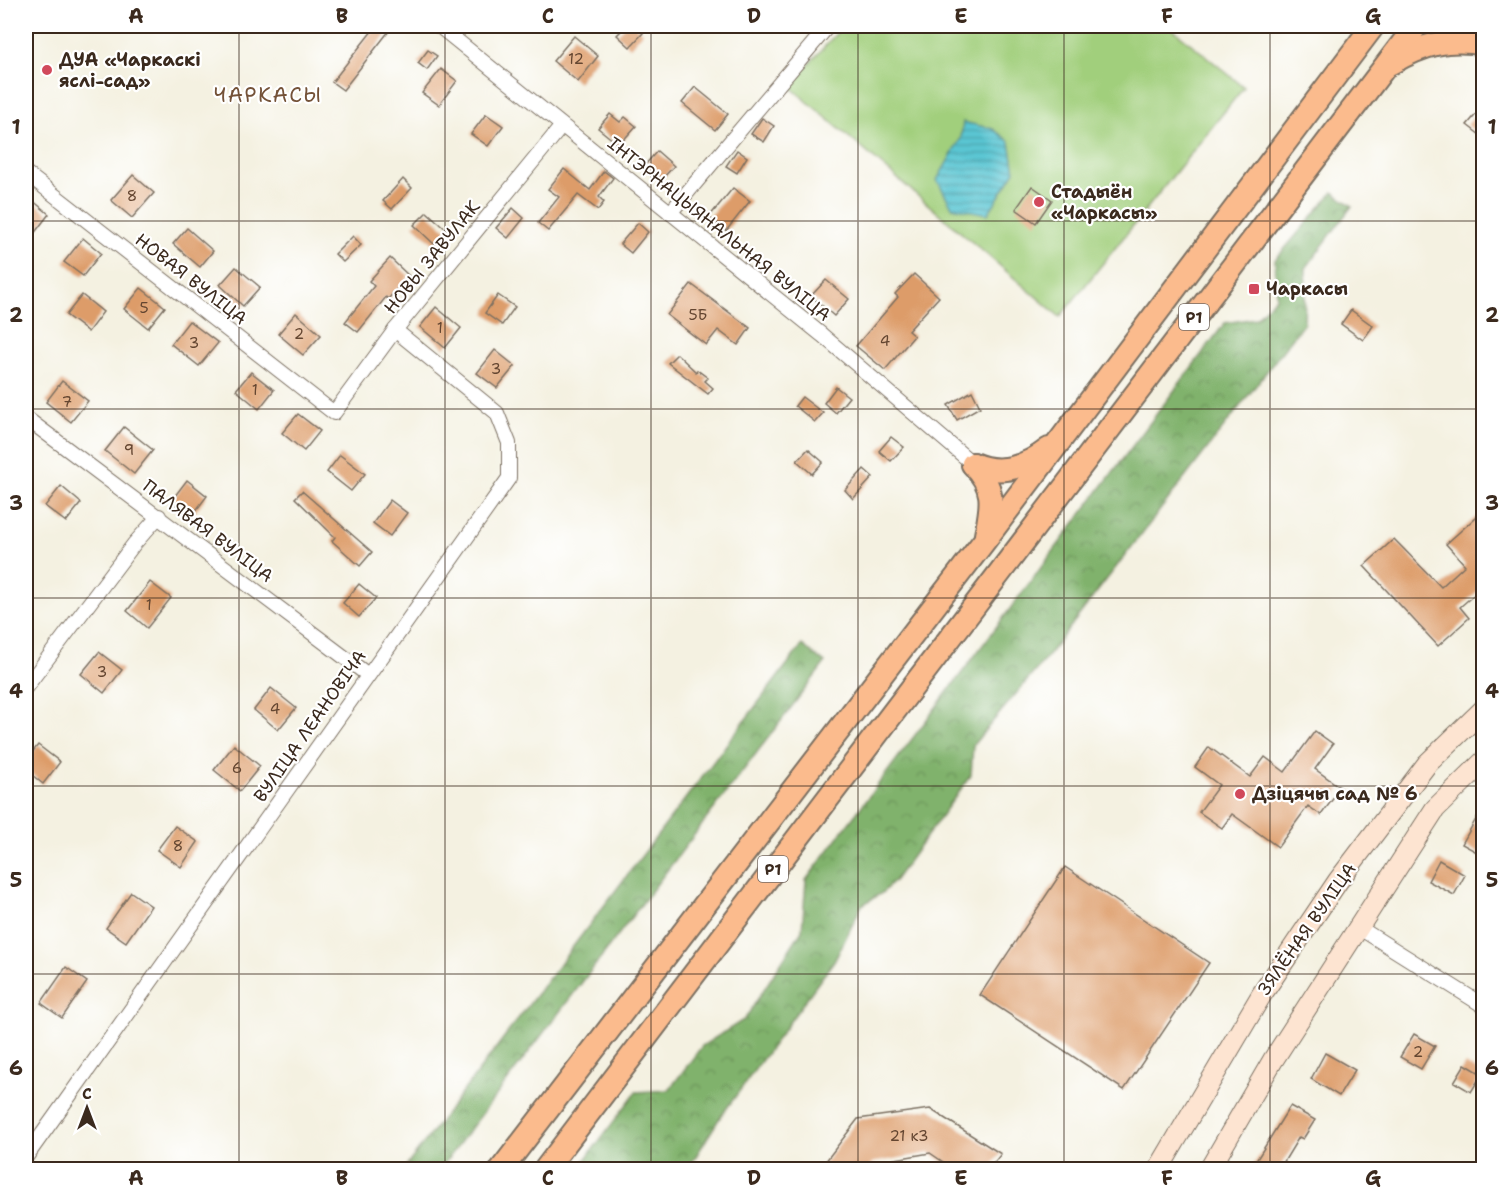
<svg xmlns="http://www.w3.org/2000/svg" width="1509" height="1195" font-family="'Shantell Sans',sans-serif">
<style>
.forest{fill:url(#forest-crowns);stroke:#5e6e45;stroke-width:1.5}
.pitch{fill:#a1cf7c;stroke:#6e7c4d;stroke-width:1.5}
.water{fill:url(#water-rules);stroke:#4a7878;stroke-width:1.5}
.building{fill:#dd9c69}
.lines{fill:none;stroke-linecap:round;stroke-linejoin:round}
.minor-casing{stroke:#7c7062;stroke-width:16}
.secondary-casing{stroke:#7c7062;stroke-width:22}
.trunk-casing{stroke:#7c7062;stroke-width:26}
.minor{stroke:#fff;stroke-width:14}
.secondary{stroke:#fde4d1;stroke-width:20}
.trunk{stroke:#fbbb8d;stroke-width:22}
.grid{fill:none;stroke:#3b2a1e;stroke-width:1.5;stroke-opacity:0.55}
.poi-dot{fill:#d1495b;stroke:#fff;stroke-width:2}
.labels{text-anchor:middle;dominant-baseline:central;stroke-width:4.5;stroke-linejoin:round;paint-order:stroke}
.number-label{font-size:15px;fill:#644631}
.shield{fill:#fff;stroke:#766a62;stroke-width:1.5}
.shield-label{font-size:16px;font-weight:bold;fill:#3b2a1e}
.poi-label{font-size:18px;font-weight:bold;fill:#3b2a1e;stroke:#fff;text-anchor:start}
.street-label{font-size:18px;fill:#3b2a1e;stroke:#fff}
.quarter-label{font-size:21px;letter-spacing:1.5px;fill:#745238;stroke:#fff}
.neatline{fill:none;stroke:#3b2a1e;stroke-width:2}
.grid-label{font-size:20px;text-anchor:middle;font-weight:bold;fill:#3b2a1e}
</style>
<defs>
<pattern id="forest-crowns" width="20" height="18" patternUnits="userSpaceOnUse" patternTransform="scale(1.5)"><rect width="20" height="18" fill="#80b26c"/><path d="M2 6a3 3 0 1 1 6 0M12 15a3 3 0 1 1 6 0" fill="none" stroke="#6a9158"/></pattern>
<pattern id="water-rules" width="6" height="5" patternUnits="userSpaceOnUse" patternTransform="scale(1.5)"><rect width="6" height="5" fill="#5ac6d3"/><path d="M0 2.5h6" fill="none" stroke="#4ca1ab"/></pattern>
</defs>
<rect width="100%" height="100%" fill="#fff"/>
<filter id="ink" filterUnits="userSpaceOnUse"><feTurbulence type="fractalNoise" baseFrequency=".0167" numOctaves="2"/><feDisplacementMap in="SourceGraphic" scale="12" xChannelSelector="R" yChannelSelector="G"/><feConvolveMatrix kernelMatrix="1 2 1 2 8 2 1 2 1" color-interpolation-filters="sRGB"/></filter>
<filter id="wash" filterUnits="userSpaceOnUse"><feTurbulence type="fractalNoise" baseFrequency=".008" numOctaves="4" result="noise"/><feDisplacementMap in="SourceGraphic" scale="24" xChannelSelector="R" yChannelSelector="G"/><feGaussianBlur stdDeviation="1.35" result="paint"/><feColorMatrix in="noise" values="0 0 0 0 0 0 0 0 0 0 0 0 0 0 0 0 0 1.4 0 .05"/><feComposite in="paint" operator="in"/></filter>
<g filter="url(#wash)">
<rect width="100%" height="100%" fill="#f4f1e1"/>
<g class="forest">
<polygon points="1333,192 1352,206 1306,268 1304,323 1047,657 973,745 971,775 895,880 882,893 862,905 836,958 719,1119 688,1169 578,1169 636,1092 669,1090 702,1046 745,1019 802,930 806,880 1225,323 1256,318 1276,297 1275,260"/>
<polygon points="802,645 825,663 440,1169 404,1169"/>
</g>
<polygon class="pitch" points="843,26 1169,26 1244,87 1060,317 789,86"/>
<polygon class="water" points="963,122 993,129 1010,142 1015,171 988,214 952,207 937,180 961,138"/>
<g id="blocks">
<g class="building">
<polygon points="376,26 393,26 343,90 332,82"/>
<polygon points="626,26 635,26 643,33 630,47 617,35"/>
<polygon points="574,36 598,56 578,82 553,61"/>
<polygon points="428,50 437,56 427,70 418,63"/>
<polygon points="441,69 457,81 439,105 422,93"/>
<polygon points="695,87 728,114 715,130 682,103"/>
<polygon points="1484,105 1484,138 1467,125"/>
<polygon points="486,114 503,126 488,146 471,134"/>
<polygon points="610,114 620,122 625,117 636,126 619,145 598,128"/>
<polygon points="762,118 774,126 764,142 751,134"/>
<polygon points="737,150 747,157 737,173 726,166"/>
<polygon points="657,151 674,166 662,179 645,165"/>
<polygon points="564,169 590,190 604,171 613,178 599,197 604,202 598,210 578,195 548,231 538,223 559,197 548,189"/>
<polygon points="133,175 154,193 132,218 111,200"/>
<polygon points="403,179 412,188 392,209 383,201"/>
<polygon points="1032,186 1052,200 1036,223 1016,209"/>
<polygon points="733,188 750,201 726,231 709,217"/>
<polygon points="26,195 49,214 26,244"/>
<polygon points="513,208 524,218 508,238 496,228"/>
<polygon points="427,212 448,231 435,245 414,225"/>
<polygon points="638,223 648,232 631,253 620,244"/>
<polygon points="187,228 213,251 200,267 173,244"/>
<polygon points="353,236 361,245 343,262 335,254"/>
<polygon points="83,238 101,253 83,276 64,262"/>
<polygon points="390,258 409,276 388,299 386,297 358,332 345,322 374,286 369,281"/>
<polygon points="236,267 260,287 243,306 220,285"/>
<polygon points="914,274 939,297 908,331 914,336 885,370 856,346 898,297 895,294"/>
<polygon points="826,280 849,299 834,316 811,296"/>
<polygon points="691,284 750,328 738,345 718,330 706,345 667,315"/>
<polygon points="141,288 165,307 148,328 124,309"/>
<polygon points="82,295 103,312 88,332 66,315"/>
<polygon points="498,295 515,307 502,325 485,313"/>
<polygon points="436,307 461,328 445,348 420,327"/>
<polygon points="1351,310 1373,326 1363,340 1341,324"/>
<polygon points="296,313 321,335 303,355 278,334"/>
<polygon points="189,321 218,343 199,366 171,344"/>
<polygon points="495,350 515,366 497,388 477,373"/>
<polygon points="677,354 696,372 697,370 708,378 705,381 713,388 708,394 668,363"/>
<polygon points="251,372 274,390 259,409 236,390"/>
<polygon points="62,381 88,401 71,422 46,402"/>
<polygon points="836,387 849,397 836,413 824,403"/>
<polygon points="972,391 980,407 957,420 948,405"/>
<polygon points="802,397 823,413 815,422 795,406"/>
<polygon points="298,414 320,431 304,451 282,433"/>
<polygon points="124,427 153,450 134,474 105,451"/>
<polygon points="891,437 904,447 891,461 879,451"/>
<polygon points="808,449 823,462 812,474 797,461"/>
<polygon points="340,455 365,474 351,491 327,472"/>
<polygon points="864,469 873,477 853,499 845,490"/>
<polygon points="187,480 207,496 191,517 171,501"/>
<polygon points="61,486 81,503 66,522 45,506"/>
<polygon points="302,491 372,552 360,566 332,541 335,537 295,498"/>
<polygon points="390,500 407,513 390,536 373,523"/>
<polygon points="1484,510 1484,586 1460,607 1469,618 1438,646 1364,566 1394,539 1441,587 1465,565 1446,544"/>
<polygon points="150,582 171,598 147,628 127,611"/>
<polygon points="359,584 376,598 359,617 343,603"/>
<polygon points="99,652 122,670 104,693 81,674"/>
<polygon points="271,688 296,708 278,730 254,710"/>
<polygon points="1315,731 1333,744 1315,769 1341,788 1321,815 1308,806 1278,847 1232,814 1222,828 1199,812 1219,785 1195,767 1209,747 1250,777 1265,757 1285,772"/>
<polygon points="38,745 60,762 43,784 26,770 26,760"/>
<polygon points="234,745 260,766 240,791 214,770"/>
<polygon points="1484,805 1484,856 1462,844"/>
<polygon points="175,826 198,842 181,867 157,850"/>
<polygon points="1439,860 1465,875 1454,895 1428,881"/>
<polygon points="1065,867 1209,963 1124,1090 980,995"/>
<polygon points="131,892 151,906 126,942 106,928"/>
<polygon points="66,967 87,982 62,1018 41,1003"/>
<polygon points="1414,1034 1435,1046 1421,1069 1400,1057"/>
<polygon points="1325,1053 1355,1070 1339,1096 1311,1079"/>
<polygon points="1465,1064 1482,1074 1471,1092 1454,1082"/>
<polygon points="1290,1106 1315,1120 1303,1139 1299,1137 1279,1170 1264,1170 1254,1164"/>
<polygon points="930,1109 1001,1154 988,1170 955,1170 930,1153 872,1163 868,1170 819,1170 858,1119"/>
</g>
</g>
</g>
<g filter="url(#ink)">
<use href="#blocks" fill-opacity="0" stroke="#7c7062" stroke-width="1.5"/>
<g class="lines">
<g class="minor-casing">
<g id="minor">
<polyline points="439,26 822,335 973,464"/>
<polyline points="26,173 334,413 395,330 561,127"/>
<polyline points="670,213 828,26"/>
<polyline points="26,418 368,675"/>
<polyline points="26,687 134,544 159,516"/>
<polyline points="1358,927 1484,1006"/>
<polyline points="26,1157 509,478 509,443 497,413 395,330"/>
</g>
</g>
<g class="secondary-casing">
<g id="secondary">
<polyline points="1158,1170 1262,994 1338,881 1427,764 1484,709"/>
<polyline points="1209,1170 1273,1060 1435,809 1484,761"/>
</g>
</g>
<g class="trunk-casing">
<g id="trunk">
<path d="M1391 63C1422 45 1448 37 1484 44"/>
<path d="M973 464C1000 476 1026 467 1049 449"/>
<path d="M973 464C996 489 992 504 986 535"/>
<polyline points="501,1170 985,540 1373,26"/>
<polyline points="545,1170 1416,26"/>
</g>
</g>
<use href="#minor" class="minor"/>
<use href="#secondary" class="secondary"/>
<use href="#trunk" class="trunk"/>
</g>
</g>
<path class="grid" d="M239 26V1170M445 26V1170M651 26V1170M858 26V1170M1064 26V1170M1270 26V1170M26 221H1484M26 409H1484M26 598H1484M26 786H1484M26 974H1484"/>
<g class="poi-dot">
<circle cx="47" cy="70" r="6"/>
<circle cx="1039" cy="202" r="6"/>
<rect x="1248" y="283" width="12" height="12" rx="3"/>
<circle cx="1240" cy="794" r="6"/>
</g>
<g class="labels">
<g class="number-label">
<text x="576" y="59">12</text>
<text x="132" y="196">8</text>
<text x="144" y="308">5</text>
<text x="698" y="315">5Б</text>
<text x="440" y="328">1</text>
<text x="299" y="334">2</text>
<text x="885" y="341">4</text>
<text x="194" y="343">3</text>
<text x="496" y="369">3</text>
<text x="255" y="390">1</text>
<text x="67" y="402">7</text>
<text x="129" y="450">9</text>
<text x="149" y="605">1</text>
<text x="102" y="672">3</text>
<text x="275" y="709">4</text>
<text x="237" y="768">6</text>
<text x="178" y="846">8</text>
<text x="1418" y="1052">2</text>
<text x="909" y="1136">21 к3</text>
</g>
<g class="shield">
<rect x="1179" y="304" width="30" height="26" rx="4.5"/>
<rect x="758" y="856" width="30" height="26" rx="4.5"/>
</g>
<g class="shield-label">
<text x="1194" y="317">Р1</text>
<text x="773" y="869">Р1</text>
</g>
<g class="poi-label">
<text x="59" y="60">ДУА «Чаркаскі<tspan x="59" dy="21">яслі-сад»</tspan></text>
<text x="1051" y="192">Стадыён<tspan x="1051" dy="21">«Чаркасы»</tspan></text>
<text x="1266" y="289">Чаркасы</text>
<text x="1252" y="794">Дзіцячы сад № 6</text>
</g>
<g class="street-label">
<text transform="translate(719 229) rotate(39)">ІНТЭРНАЦЫЯНАЛЬНАЯ ВУЛІЦА</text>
<text transform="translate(432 257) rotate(-51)">НОВЫ ЗАВУЛАК</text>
<text transform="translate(191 279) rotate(38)">НОВАЯ ВУЛІЦА</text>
<text transform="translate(208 531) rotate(37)">ПАЛЯВАЯ ВУЛІЦА</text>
<text transform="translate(310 726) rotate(-55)">ВУЛІЦА ЛЕАНОВІЧА</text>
<text transform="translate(1307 929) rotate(-55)">ЗЯЛЁНАЯ ВУЛІЦА</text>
</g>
<g class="quarter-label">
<text x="268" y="95">ЧАРКАСЫ</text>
</g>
</g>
<rect width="1509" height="1195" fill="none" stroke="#fff" stroke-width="66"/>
<g transform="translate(87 1108)" stroke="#ffffff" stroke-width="4.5" paint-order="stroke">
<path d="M0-4.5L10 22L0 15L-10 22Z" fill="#3b2a1e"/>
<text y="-9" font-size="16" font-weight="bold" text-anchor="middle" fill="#3b2a1e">С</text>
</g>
<rect x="33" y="33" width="1443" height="1129" class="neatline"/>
<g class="grid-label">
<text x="136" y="23">A</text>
<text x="342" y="23">B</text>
<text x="548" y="23">C</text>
<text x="754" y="23">D</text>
<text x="961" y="23">E</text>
<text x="1167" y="23">F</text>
<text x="1373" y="23">G</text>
<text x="16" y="134">1</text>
<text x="1492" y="134">1</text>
<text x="16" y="322">2</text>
<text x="1492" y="322">2</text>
<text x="16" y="510">3</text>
<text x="1492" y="510">3</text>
<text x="16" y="698">4</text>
<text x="1492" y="698">4</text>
<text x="16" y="887">5</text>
<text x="1492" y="887">5</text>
<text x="16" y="1075">6</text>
<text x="1492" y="1075">6</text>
<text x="136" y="1185">A</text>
<text x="342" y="1185">B</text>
<text x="548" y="1185">C</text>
<text x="754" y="1185">D</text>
<text x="961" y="1185">E</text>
<text x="1167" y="1185">F</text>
<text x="1373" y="1185">G</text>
</g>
</svg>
